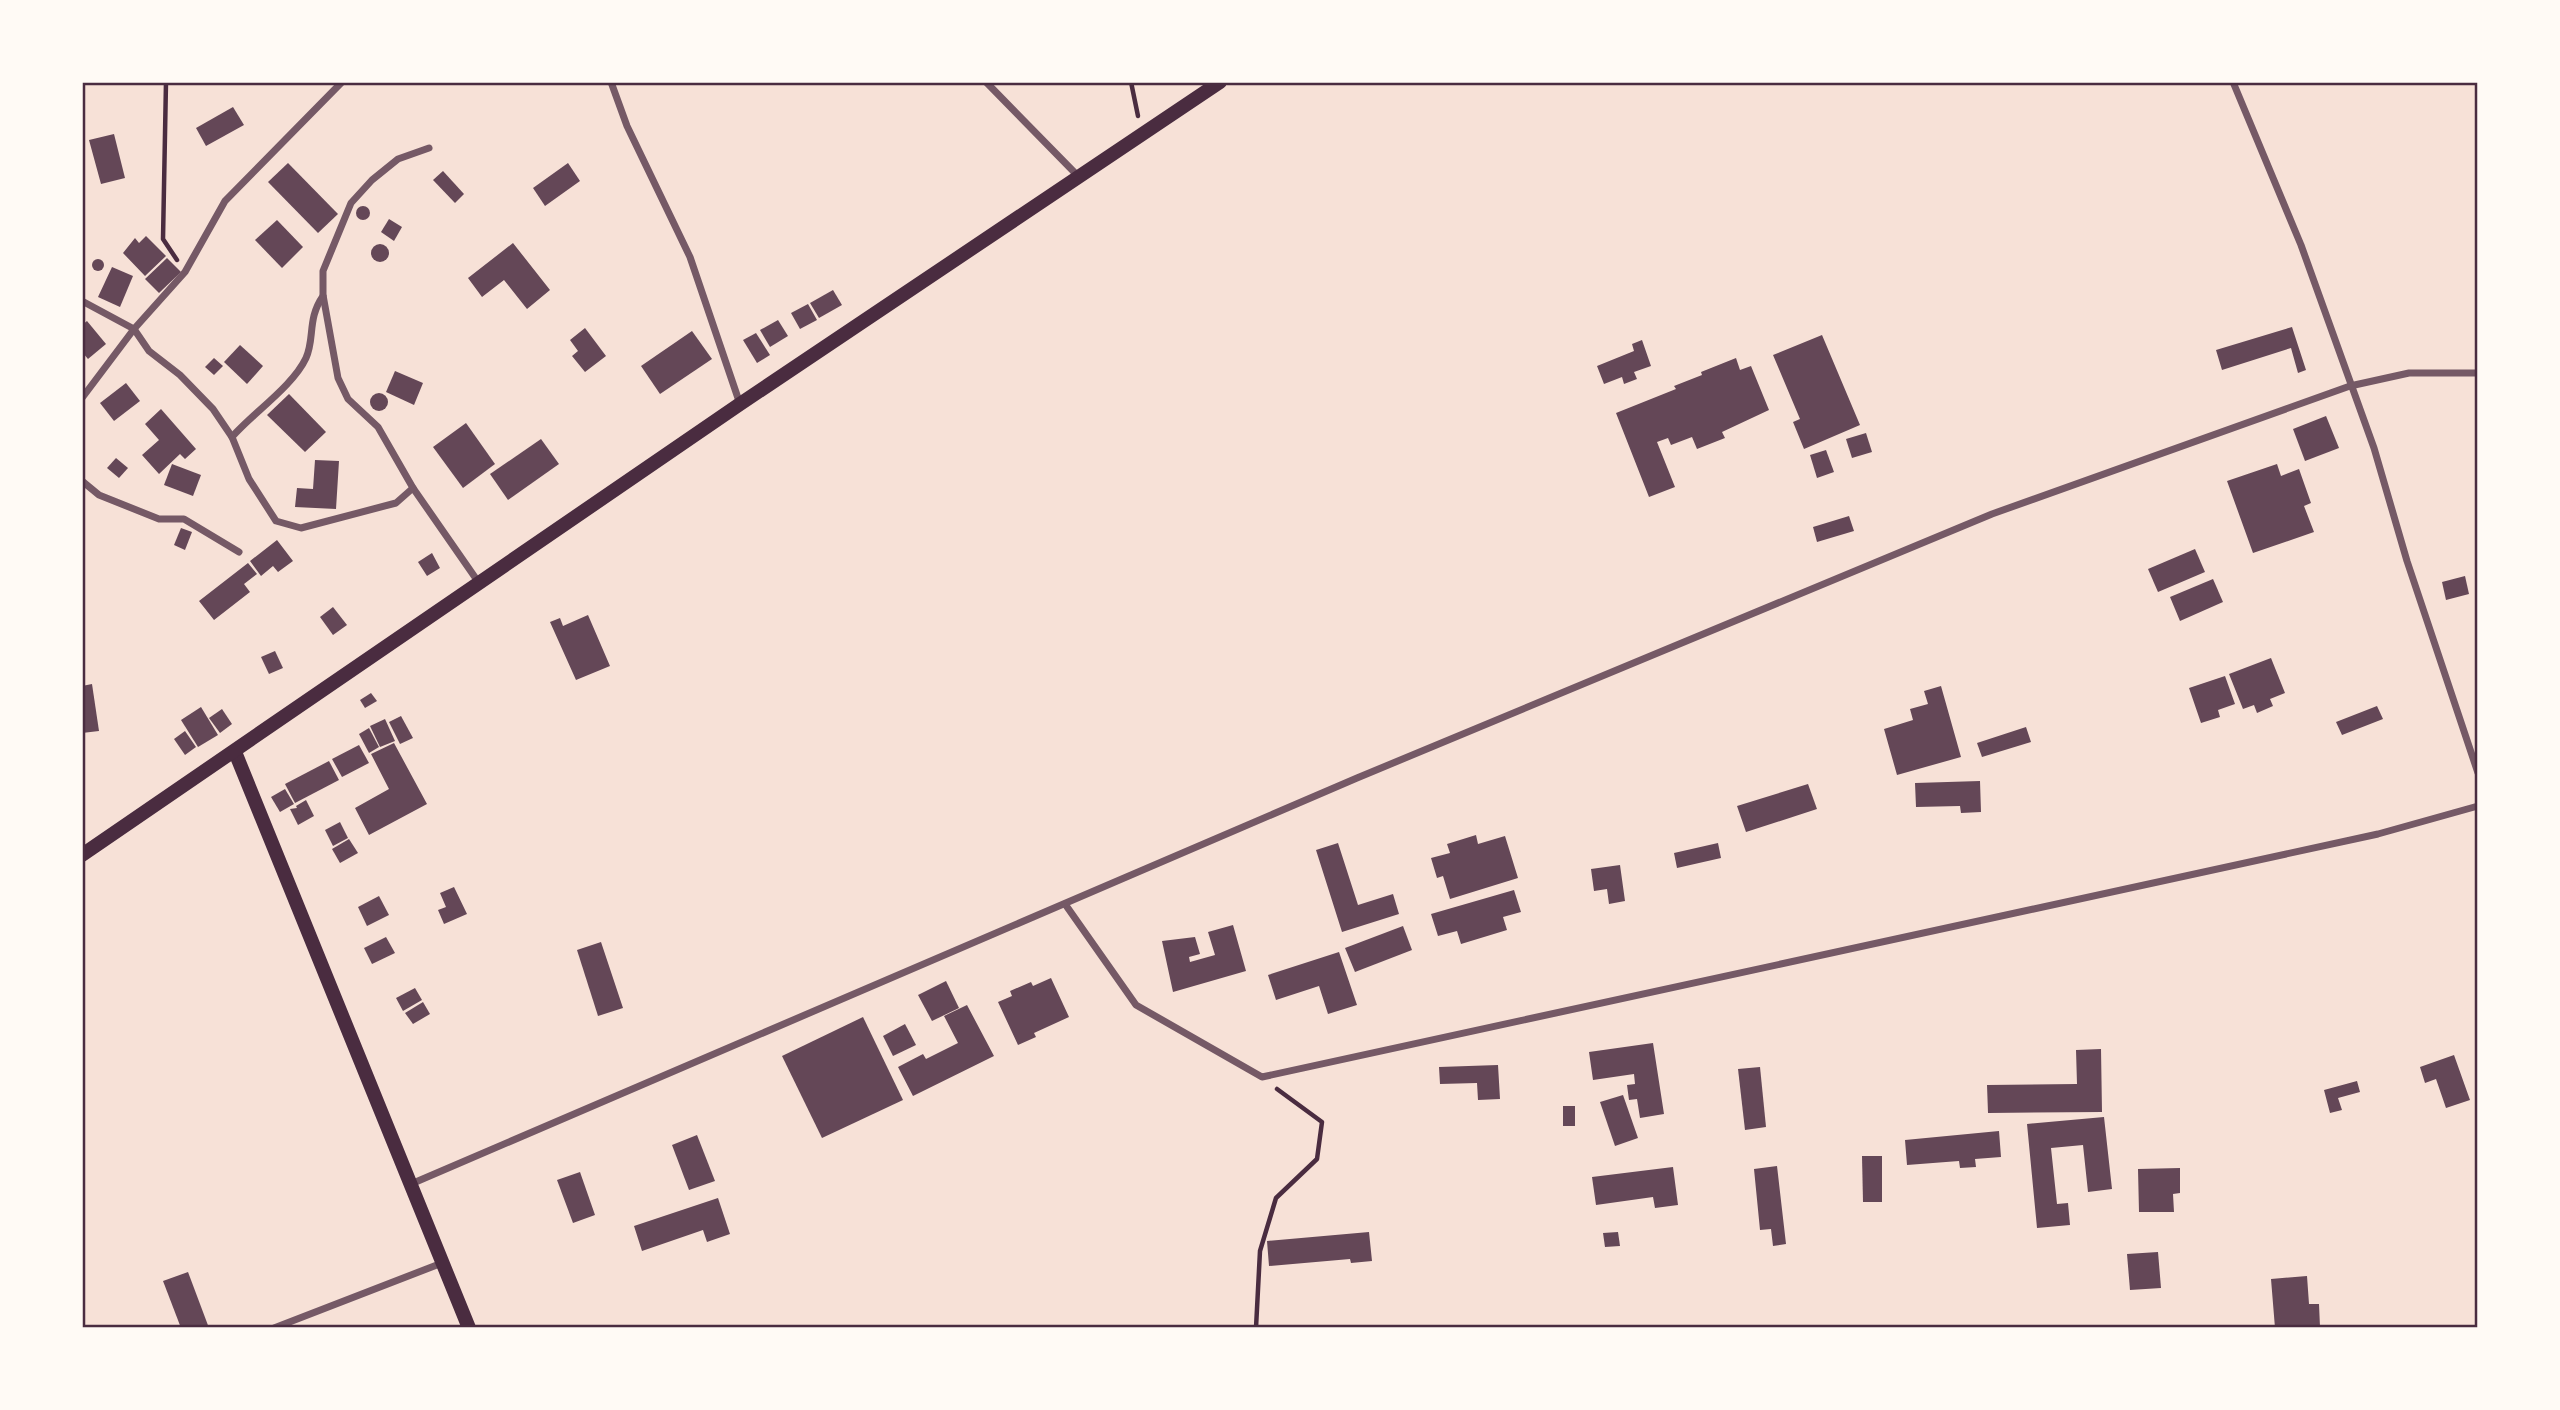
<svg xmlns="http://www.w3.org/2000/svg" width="2560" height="1410" font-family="Rubik,sans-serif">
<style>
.building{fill:#644757}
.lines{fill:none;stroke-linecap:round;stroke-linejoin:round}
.path{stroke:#4a2c40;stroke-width:4.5}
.minor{stroke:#755966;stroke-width:7}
.secondary{stroke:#4a2c40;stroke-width:14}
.neatline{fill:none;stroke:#4a2c40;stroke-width:2.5}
</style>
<rect width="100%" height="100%" fill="#f7e1d7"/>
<g class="building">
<polygon points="233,107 244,125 206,146 196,128"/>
<polygon points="114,134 125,178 101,184 89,140"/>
<polygon points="288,163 338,214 318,233 268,182"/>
<polygon points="568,163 580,181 545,206 533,188"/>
<polygon points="443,171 464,194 455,203 433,180"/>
<circle cx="363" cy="213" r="7"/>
<polygon points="389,219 402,227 394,241 381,232"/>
<polygon points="277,220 303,247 282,268 255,240"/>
<polygon points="146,236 166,256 145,276 123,253 135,238 139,243"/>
<polygon points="513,243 550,290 527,309 504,280 482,297 468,278"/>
<circle cx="380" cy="253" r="9"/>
<polygon points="167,258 181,272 159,293 145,279"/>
<circle cx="98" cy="265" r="6"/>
<polygon points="112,267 133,276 120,307 98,297"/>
<polygon points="833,290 842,305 819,318 810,303"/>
<polygon points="808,304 817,320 800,329 791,313"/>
<polygon points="778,320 788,336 770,347 760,330"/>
<polygon points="87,321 106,344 88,359 82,352 82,325"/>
<polygon points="2292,327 2306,370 2298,373 2291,348 2222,370 2216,350"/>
<polygon points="585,328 606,356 585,372 572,356 578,351 570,340"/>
<polygon points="692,331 712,359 660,394 641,366"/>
<polygon points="756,333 770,355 757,363 743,340"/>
<polygon points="1822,335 1860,425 1804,449 1793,422 1800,419 1773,355"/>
<polygon points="1642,340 1651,366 1634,372 1637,379 1624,384 1622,377 1604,384 1597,366 1634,351 1632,344"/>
<polygon points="240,345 263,366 247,384 224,362"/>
<polygon points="214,358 223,366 214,375 205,367"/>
<polygon points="1736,358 1740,370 1751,366 1769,410 1722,432 1725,438 1697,449 1692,437 1671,445 1668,438 1657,442 1675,487 1649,497 1616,413 1676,389 1674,386 1702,375 1701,372"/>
<polygon points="395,371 423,383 414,405 386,392"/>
<polygon points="126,383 140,401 114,421 100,403"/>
<circle cx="379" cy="402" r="9"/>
<polygon points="289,394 326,432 305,452 267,415"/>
<polygon points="161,409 196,449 185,459 180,454 159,474 142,455 159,440 145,424"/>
<polygon points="2326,416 2339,448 2305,461 2293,429"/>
<polygon points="466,423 495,464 463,488 433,447"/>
<polygon points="1866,433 1872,452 1852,458 1846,439"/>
<polygon points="541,439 559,464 508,500 490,474"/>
<polygon points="1826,450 1834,472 1817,478 1810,455"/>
<polygon points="116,458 128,468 119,478 107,468"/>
<polygon points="315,460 339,461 336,509 295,507 297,488 313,489"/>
<polygon points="172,464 201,475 193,496 164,485"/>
<polygon points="2277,464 2281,476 2299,469 2311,503 2304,506 2314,532 2253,553 2227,481"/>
<polygon points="1849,516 1854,531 1817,542 1813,527"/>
<polygon points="181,528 192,532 185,550 174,545"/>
<polygon points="277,540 293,561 278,572 273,566 261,576 250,561"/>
<polygon points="2195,549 2205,572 2158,592 2148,569"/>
<polygon points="432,553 440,568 427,576 418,562"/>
<polygon points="248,563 257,574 244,584 250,592 214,620 199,601"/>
<polygon points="2465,576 2469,594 2446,600 2442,582"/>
<polygon points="2213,579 2223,602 2180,621 2170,597"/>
<polygon points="333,607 347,625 333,635 320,617"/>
<polygon points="588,615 610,666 576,680 550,622 560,618 563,626"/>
<polygon points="275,651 283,668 269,674 261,657"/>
<polygon points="2271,658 2285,693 2270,699 2273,706 2257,713 2254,705 2243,709 2229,674"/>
<polygon points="2225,676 2235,704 2218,710 2220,717 2201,723 2189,688"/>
<polygon points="92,684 99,731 82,733 82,686"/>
<polygon points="1941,686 1961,757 1897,775 1884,729 1913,720 1910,709 1928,704 1924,691"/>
<polygon points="371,693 377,701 365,708 360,700"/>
<polygon points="2377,706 2383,719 2342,735 2336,722"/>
<polygon points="201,707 218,735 198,747 181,720"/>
<polygon points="222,709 232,724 220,733 209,718"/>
<polygon points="401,716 413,738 400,744 389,722"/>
<polygon points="385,719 395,741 380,747 370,726"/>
<polygon points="2026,727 2031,742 1982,757 1977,743"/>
<polygon points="369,728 379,747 369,753 359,734"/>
<polygon points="185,731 196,747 185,755 174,739"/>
<polygon points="394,743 427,804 369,835 355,808 389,789 371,754"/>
<polygon points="359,745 369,763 342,777 332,759"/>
<polygon points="329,761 339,780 295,803 285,784"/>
<polygon points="1980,781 1981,812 1961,813 1960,806 1916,807 1915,783"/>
<polygon points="1808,784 1817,809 1746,832 1737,806"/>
<polygon points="285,789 294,804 280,812 271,797"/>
<polygon points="306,800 314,816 298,825 290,809 297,808 296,806"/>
<polygon points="340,822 348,838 333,846 325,830"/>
<polygon points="1476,835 1478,844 1505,836 1518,878 1450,899 1443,876 1437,878 1431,858 1450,853 1447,844"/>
<polygon points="349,839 358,853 340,863 332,849"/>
<polygon points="1338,843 1358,905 1393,894 1399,914 1342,932 1316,850"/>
<polygon points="1718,843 1721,858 1677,868 1674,853"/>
<polygon points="1620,865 1625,901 1609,904 1607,889 1594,891 1591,869"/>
<polygon points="454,887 467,914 444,924 438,910 446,907 440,893"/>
<polygon points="1514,890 1521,912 1503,917 1507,930 1461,944 1457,931 1438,936 1431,914"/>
<polygon points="379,896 389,915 367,926 358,907"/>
<polygon points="1233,925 1246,971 1173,992 1162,941 1195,937 1200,954 1189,957 1190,962 1215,955 1208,932"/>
<polygon points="1403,926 1412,950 1355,972 1345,948"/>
<polygon points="386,937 395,953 372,964 364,948"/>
<polygon points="601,942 623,1008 598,1016 577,950"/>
<polygon points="1339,952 1357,1005 1328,1014 1319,986 1276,1000 1268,975"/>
<polygon points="1051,978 1069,1017 1034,1033 1036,1037 1018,1045 998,1002 1012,996 1010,991 1031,982 1033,986"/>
<polygon points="946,981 959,1008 932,1021 918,995"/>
<polygon points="415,988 422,1000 403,1011 396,998"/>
<polygon points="423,1002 430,1014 413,1024 405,1013"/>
<polygon points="967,1005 994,1056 913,1096 898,1067 923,1054 926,1059 958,1043 944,1016"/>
<polygon points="863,1017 903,1100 822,1138 782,1056"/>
<polygon points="905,1024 916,1045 893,1056 883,1036"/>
<polygon points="1653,1043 1664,1114 1640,1118 1637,1099 1629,1100 1627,1085 1635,1084 1634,1074 1593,1080 1589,1052"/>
<polygon points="2101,1049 2102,1112 1988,1113 1987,1085 2077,1084 2076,1050"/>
<polygon points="2454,1055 2470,1100 2446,1108 2436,1079 2425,1083 2420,1067"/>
<polygon points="1498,1065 1500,1099 1478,1100 1477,1083 1440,1084 1439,1067"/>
<polygon points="1760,1067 1766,1127 1745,1130 1738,1069"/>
<polygon points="2357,1081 2360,1092 2338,1098 2342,1110 2330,1113 2324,1090"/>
<polygon points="1623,1095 1638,1138 1615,1146 1600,1102"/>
<rect x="1563" y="1106" width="12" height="20"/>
<polygon points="2104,1117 2112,1189 2088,1192 2083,1145 2051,1148 2057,1204 2068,1203 2070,1225 2037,1228 2027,1124"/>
<polygon points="1999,1131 2001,1157 1975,1159 1976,1167 1960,1168 1959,1161 1907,1165 1905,1140"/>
<polygon points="697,1135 715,1181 689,1190 672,1145"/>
<polygon points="1862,1156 1882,1156 1882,1202 1863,1202"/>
<polygon points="1777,1166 1786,1244 1773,1246 1771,1229 1760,1230 1754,1169"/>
<polygon points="1673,1167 1678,1205 1655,1208 1653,1197 1596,1205 1592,1177"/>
<polygon points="2180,1168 2180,1193 2173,1194 2174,1212 2139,1212 2138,1169"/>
<polygon points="580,1172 595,1215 573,1223 557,1180"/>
<polygon points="718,1198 730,1234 707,1242 703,1230 642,1251 634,1226"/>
<polygon points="1369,1232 1372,1261 1351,1263 1350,1259 1269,1266 1267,1241"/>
<polygon points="1618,1232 1620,1246 1605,1247 1603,1233"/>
<polygon points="2158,1252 2161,1288 2130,1290 2127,1254"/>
<polygon points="188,1272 209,1328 181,1328 163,1281"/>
<polygon points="2307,1276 2309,1304 2319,1304 2320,1327 2275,1328 2271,1279"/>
</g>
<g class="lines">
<g class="path">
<polyline points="166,82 163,239 177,260"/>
<polyline points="1131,82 1138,116"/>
<polyline points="1256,1328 1260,1251 1276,1198 1317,1159 1322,1122 1277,1089"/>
</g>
<g class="minor">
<polyline points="611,82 627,126 690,257 740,404"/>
<polyline points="986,82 1078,176"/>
<polyline points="2233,82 2301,245 2374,448 2407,561 2478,773"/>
<polyline points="82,301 134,329 149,351 180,375 213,409 232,437 249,479 276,521 301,528 396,503 413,488 479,583"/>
<polyline points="82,398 134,329 185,272 225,201 342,82"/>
<path d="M232 437C253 413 293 386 306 358 315 338 307 319 323 296"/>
<polyline points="82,481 99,495 159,519 184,519 239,552"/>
<polyline points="413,488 378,427 348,399 338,378 323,295 323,271 351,203 372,180 398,159 429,148"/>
<polyline points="1065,904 1136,1005 1262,1077 2378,834 2478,806"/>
<polyline points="411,1184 1357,778 1992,514 2350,386 2409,373 2478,373"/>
<polyline points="274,1328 442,1263"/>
</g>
<g class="secondary">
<polyline points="235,752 469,1328"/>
<polyline points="82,855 740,404 1220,82"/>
</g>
</g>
<rect width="2560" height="1410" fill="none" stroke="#fffaf5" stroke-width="168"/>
<rect x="84" y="84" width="2392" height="1242" class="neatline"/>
</svg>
